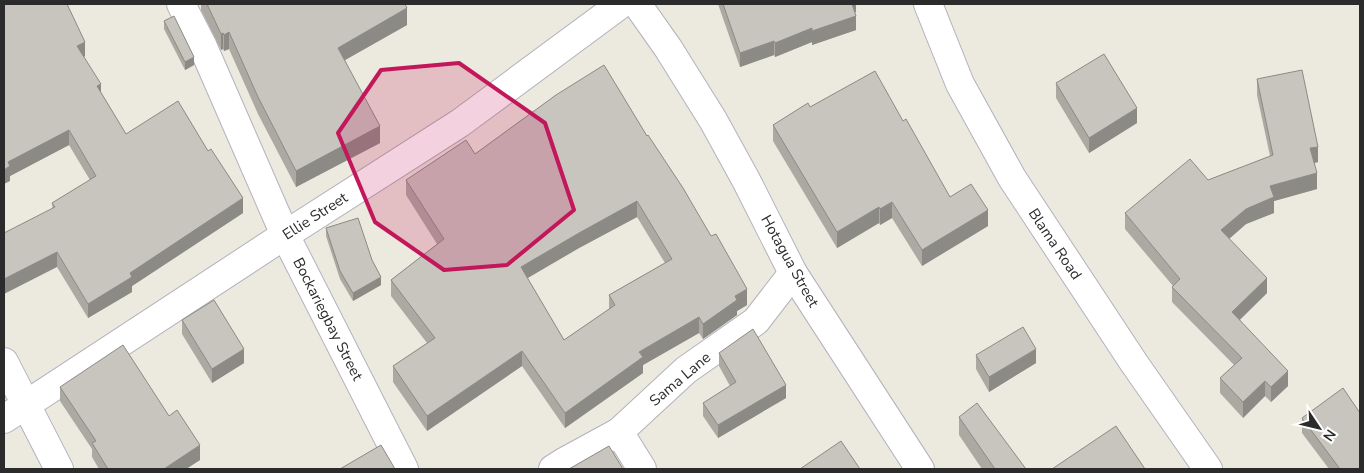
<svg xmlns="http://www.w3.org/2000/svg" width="1364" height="473" font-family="'Nunito Sans',sans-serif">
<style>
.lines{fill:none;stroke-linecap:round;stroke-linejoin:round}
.minor-casing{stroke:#b2b2be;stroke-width:30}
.minor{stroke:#fff;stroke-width:28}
.wall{fill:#aca9a3;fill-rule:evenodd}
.shaded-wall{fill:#8c8a85}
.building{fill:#c8c5be;stroke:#8c8a85;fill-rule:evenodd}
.marked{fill:#c2185b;fill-opacity:0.2;stroke:#c2185b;stroke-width:4;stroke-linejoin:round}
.labels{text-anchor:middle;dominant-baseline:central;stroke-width:4;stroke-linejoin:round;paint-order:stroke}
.street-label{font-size:15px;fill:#2b2b2b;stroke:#fff}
</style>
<rect width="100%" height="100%" fill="#ece9de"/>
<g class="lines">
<g class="minor-casing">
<g id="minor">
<polyline points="181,4 203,47 285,235 404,469"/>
<polyline points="637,4 668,48 713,120 746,180 793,273 920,469"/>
<polyline points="928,4 960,84 1012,178 1134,363 1208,469"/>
<polyline points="4,362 59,469"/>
<polyline points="4,419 285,235 460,123 621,4"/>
<polyline points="619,432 642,469"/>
<polyline points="553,469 564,462 619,432 686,370 756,321 793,273"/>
</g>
</g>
<use href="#minor" class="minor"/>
</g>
<g class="wall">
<polygon points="4,4 85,56 84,57 101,93 126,134 243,213 132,286 132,292 88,318 57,267 52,203 90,180 69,145 10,176 10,181"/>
<polygon points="201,4 405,4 407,25 345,60 380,143 296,187 258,114 229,49 224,51 223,49 221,50 201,10"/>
<polygon points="718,4 856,4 856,12 855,12 856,30 812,45 812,42 775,57 774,55 740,67"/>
<polygon points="164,21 194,65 185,70 164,29"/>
<polygon points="1257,79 1318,162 1314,163 1317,189 1274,201 1274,213 1246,224 1229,239 1267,293 1240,320 1288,386 1271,402 1265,396 1243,418 1220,393 1220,378 1234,365 1172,302 1172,287 1173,286 1125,229 1125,213 1270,156 1257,95"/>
<polygon points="1056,83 1137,123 1089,153 1056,98"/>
<path d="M556 95 747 305 737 311V315L703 339 699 333 643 365V373L565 428 522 366 427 431 393 382V366L427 343 391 296V280L437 244 406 195V180L475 154ZM637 217 665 263 609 295V309L564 340 527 278 579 248Z"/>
<polygon points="810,107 903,121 950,197 988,226 922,266 892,218 880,225 879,223 837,248 773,141 773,125"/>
<polygon points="326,228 372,260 381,285 353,301 340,279 326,236"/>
<polygon points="182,320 244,363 212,383 182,334"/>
<polygon points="719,353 786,398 718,438 703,416 703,403 730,386 719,366"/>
<polygon points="976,355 1036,363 989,392 976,369"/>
<polygon points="60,387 169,416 200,460 186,469 99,469 92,457 92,449 60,401"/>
<polygon points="959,417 1026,469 982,469 959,435"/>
<polygon points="1302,418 1360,469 1329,469 1302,433"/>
</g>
<g class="shaded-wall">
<polygon points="851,4 856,4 856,12 851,14"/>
<polygon points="407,8 407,25 338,64 338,48"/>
<polygon points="856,16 856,30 812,45 812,31"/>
<polygon points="812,28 812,42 775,57 775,43"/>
<polygon points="229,32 229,49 224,51 224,35"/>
<polygon points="223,33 223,49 221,50 221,34"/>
<polygon points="774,41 774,55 740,67 740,53"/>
<polygon points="85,42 85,56 77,60 77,46"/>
<polygon points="194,57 194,65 185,70 185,62"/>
<polygon points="101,84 101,99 97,86"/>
<polygon points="1137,108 1137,123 1089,153 1089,138"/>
<polygon points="380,126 380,143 296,187 296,171"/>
<polygon points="69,130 69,145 10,176 10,181 4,184 4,170 8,162"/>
<polygon points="1318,147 1318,162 1310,164 1310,148"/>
<polygon points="1317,173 1317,189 1274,201 1274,213 1246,224 1221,246 1221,230 1246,209 1270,186"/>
<polygon points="243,198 243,213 132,286 132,292 88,318 88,304 130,273"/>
<polygon points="637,201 637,217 579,248 521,282 521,267 579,233"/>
<polygon points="892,202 892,218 880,225 880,209"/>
<polygon points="879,207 879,223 837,248 837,232"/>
<polygon points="988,210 988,226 922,266 922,250"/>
<polygon points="57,252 57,267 4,294 4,279"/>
<polygon points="381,277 381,285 353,301 353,293"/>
<polygon points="1267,278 1267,293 1232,327 1232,312"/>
<polygon points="747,289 747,305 737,311 737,315 703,339 703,324 735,296"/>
<polygon points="699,317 699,333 643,365 643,373 565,428 565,413 639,352"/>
<polygon points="244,349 244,363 212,383 212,369"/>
<polygon points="1036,349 1036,363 989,392 989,377"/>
<polygon points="522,351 522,366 427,431 427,416"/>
<polygon points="1288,371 1288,386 1271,402 1271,387"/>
<polygon points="1265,381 1265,396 1243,418 1243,402"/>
<polygon points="786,385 786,398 718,438 718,425"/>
<polygon points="200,445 200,460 186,469 164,469"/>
</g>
<g class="building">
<polygon points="4,4 67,4 85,42 77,46 101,84 97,86 126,134 178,101 208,151 211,149 243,198 130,273 132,277 88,304 57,252 4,279 4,233 55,207 52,203 96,176 69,130 8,162 10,166 4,170"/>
<polygon points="207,4 405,4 407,8 338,48 380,126 296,171 258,97 229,32 224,35 223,33 221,34"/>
<polygon points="723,4 852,4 856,16 812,31 812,28 775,43 774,41 740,53"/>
<polygon points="174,16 194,57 185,62 164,21"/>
<polygon points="1104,54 1137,108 1089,138 1056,83"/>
<path d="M604 65 647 136 648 135 683 188 711 236 716 234 747 289 735 296 737 300 703 324 699 317 639 352 643 357 565 413 522 351 427 416 393 366 435 338 391 280 444 239 406 180 466 140 475 154 556 95ZM637 201 672 259 609 295 615 305 564 340 521 267 579 233Z"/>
<polygon points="1302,70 1318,147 1310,148 1317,173 1270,186 1274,197 1246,209 1221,230 1267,278 1232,312 1288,371 1271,387 1265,381 1243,402 1220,378 1242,358 1172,287 1180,279 1125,213 1190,159 1208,180 1273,155 1257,79"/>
<polygon points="875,71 903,121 906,119 950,197 971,184 988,210 922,250 892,202 880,209 879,207 837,232 773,125 808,103 810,107"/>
<polygon points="358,218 372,260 381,277 353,293 340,271 326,228"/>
<polygon points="214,300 244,349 212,369 182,320"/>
<polygon points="1023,327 1036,349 989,377 976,355"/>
<polygon points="753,329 786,385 718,425 703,403 736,382 719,353"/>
<polygon points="123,345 169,416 177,410 200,445 164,469 108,469 92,443 96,441 60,387"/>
<polygon points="1343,388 1360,413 1360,469 1340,469 1302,418"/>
<polygon points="977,403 1026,469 995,469 959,417"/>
<polygon points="1116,426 1145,469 1052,469"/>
<polygon points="841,441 860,469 800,469"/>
<polygon points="381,445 395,469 340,469"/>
<polygon points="609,446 623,469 569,469"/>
</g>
<path class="marked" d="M459 63 545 123 574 210 507 265 444 270 375 222 338 133 381 70Z"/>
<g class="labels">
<g class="street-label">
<text transform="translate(315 216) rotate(-33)">Ellie Street</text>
<text transform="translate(1055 244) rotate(56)">Blama Road</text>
<text transform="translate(790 261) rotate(61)">Hotagua Street</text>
<text transform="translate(328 319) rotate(63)">Bockariegbay Street</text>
<text transform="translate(680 379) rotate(-40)">Sama Lane</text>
</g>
</g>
<rect width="1364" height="473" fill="none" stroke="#2b2b2b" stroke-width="10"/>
<g transform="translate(1319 428) rotate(125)" stroke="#ffffff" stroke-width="4" paint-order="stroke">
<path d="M0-4L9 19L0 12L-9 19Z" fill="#2b2b2b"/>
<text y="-8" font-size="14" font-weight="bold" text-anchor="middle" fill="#2b2b2b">N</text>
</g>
</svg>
